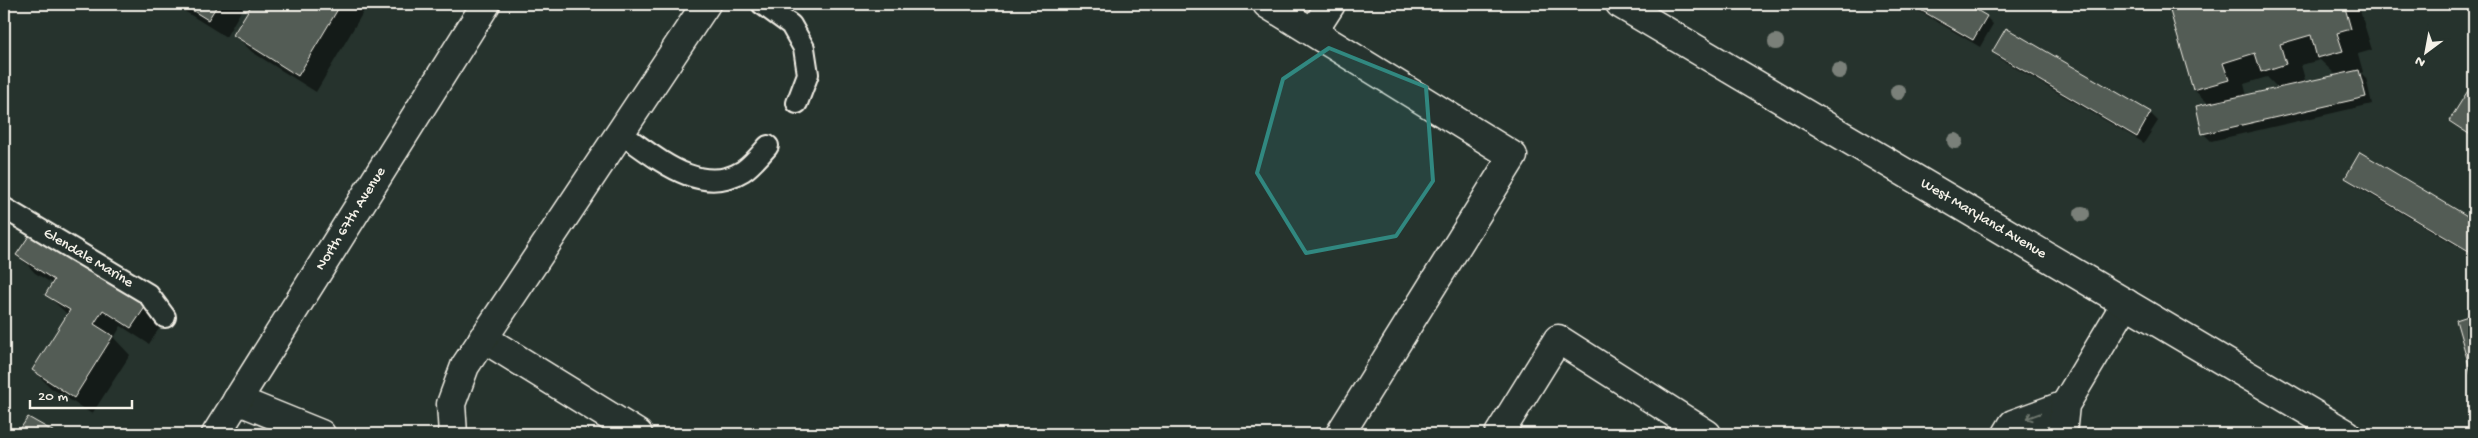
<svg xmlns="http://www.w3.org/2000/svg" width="2478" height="438" font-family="'Gochi Hand',sans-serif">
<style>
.shadow{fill:#0007;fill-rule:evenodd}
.building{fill:#525c55;stroke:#f4f1e8}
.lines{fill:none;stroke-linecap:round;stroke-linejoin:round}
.service-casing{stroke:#f4f1e8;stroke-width:24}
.minor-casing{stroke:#f4f1e8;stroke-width:31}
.tertiary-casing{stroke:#f4f1e8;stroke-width:31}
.secondary-casing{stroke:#f4f1e8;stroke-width:31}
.service{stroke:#26332d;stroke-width:20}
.minor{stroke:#26332d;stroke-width:28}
.tertiary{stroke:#26332d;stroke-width:28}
.secondary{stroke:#26332d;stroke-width:28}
.tree{fill:#7a8079}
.oneway{stroke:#6e766e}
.marked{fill:#318880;fill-opacity:0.2;stroke:#318880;stroke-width:4;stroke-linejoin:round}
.labels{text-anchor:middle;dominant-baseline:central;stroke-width:4.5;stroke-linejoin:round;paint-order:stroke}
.street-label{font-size:15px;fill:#f4f1e8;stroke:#26332d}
</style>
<rect width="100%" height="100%" fill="#26332d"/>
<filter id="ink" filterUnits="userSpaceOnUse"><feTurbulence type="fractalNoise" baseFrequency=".02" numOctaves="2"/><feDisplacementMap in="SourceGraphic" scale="10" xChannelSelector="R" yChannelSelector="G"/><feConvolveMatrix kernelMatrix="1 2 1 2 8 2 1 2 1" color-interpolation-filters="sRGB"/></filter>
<g filter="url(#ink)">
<g class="shadow">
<polygon points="173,4 245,4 226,37"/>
<polygon points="253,4 368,4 316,92 252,52 235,35"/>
<polygon points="1907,4 1964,4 1986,17 1993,24 1980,47"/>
<path d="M2169 4H2358L2372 50 2358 54 2363 72 2361 73 2366 78 2372 104 2211 141 2204 134 2197 107 2209 104 2194 90ZM2320 60 2337 76 2306 83 2301 65ZM2267 77 2279 89 2247 96 2244 84Z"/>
<polygon points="1993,52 2150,113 2158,121 2144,143 2000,59"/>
<polygon points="2474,83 2474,138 2450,121"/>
<polygon points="2361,154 2474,221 2474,256 2354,185 2347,178"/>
<polygon points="35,228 166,318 149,344 121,326 114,338 130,355 92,414 51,388 33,370 68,315 46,294 53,284 35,273 18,255"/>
<polygon points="2474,316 2474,379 2457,320"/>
</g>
<g class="building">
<polygon points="182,4 218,4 208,20"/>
<polygon points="252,4 341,4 298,76 233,35"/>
<polygon points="1910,4 1966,4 1987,16 1973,40"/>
<polygon points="2168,4 2344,4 2351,29 2337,33 2343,51 2317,58 2311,35 2280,44 2286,64 2261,72 2255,53 2223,63 2229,80 2193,90"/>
<polygon points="2006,28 2151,112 2137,137 1992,52"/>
<polygon points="2359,70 2366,97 2202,134 2196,106"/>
<polygon points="2474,81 2474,132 2472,136 2449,121"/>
<polygon points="2360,152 2474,220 2474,254 2345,178"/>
<polygon points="35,227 150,300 131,328 103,310 94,324 113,336 74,398 32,370 70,310 45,295 54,280 16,255"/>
<polygon points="2474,299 2474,383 2456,320 2474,314 2470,300"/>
<polygon points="28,417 58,434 17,434"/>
</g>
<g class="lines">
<g class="service-casing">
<g id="service">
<polyline points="762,4 791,25 804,48 808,74 797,103"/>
<path d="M619 132C655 156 699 198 743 171 752 165 761 154 768 146"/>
<path id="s1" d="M4 208 148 294 165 317"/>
</g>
</g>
<g class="minor-casing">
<g id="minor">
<polyline points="1267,4 1513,156 1340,434"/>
<polyline points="1313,32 1331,4"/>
<polyline points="483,338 638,434"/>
<polyline points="237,400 321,434"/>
<polyline points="453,434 451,404 465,366 706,4"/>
<polyline points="1499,434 1558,339 1707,434"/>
<polyline points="2007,434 2013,424 2065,405"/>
<polyline points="2062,434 2065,405 2126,303"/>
</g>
</g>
<g class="tertiary-casing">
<g id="tertiary">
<path id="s2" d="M1620 4 2347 434"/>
</g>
</g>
<g class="secondary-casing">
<g id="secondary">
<path id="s3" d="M216 434 486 4"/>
</g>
</g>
<use href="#service" class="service"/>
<use href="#minor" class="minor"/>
<use href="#tertiary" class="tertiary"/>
<use href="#secondary" class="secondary"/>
</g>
<g class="tree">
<circle cx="1776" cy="42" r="8"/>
<circle cx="1839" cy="71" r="8"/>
<circle cx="1898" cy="92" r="8"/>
<circle cx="1955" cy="141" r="8"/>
<circle cx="2082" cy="214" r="8"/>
</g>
<defs><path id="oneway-shaft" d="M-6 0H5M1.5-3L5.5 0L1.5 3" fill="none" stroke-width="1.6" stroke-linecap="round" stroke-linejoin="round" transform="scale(1.25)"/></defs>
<use class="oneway" href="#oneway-shaft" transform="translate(2033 416) rotate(160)"/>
</g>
<path class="marked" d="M1329 48 1426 87 1433 181 1396 236 1306 253 1257 173 1283 79Z"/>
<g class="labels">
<g class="street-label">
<text stroke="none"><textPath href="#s3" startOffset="254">North 67th Avenue</textPath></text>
<text stroke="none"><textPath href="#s2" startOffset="422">West Maryland Avenue</textPath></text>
<text stroke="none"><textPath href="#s1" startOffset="98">Glendale Marine</textPath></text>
</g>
</g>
<rect width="2478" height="438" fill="none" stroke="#26332d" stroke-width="20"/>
<rect x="10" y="10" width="2458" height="418" fill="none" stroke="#f4f1e8" stroke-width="2" filter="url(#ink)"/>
<g transform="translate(2426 52) rotate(212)" stroke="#26332d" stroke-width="4" paint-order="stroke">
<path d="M0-4L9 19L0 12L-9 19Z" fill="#f4f1e8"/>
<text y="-8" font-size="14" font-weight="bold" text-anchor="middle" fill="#f4f1e8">N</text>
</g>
<path d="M30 400v8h102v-8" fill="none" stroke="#f4f1e8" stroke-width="2.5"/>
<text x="38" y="400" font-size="15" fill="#f4f1e8" stroke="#26332d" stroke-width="4" paint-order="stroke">20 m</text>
</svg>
